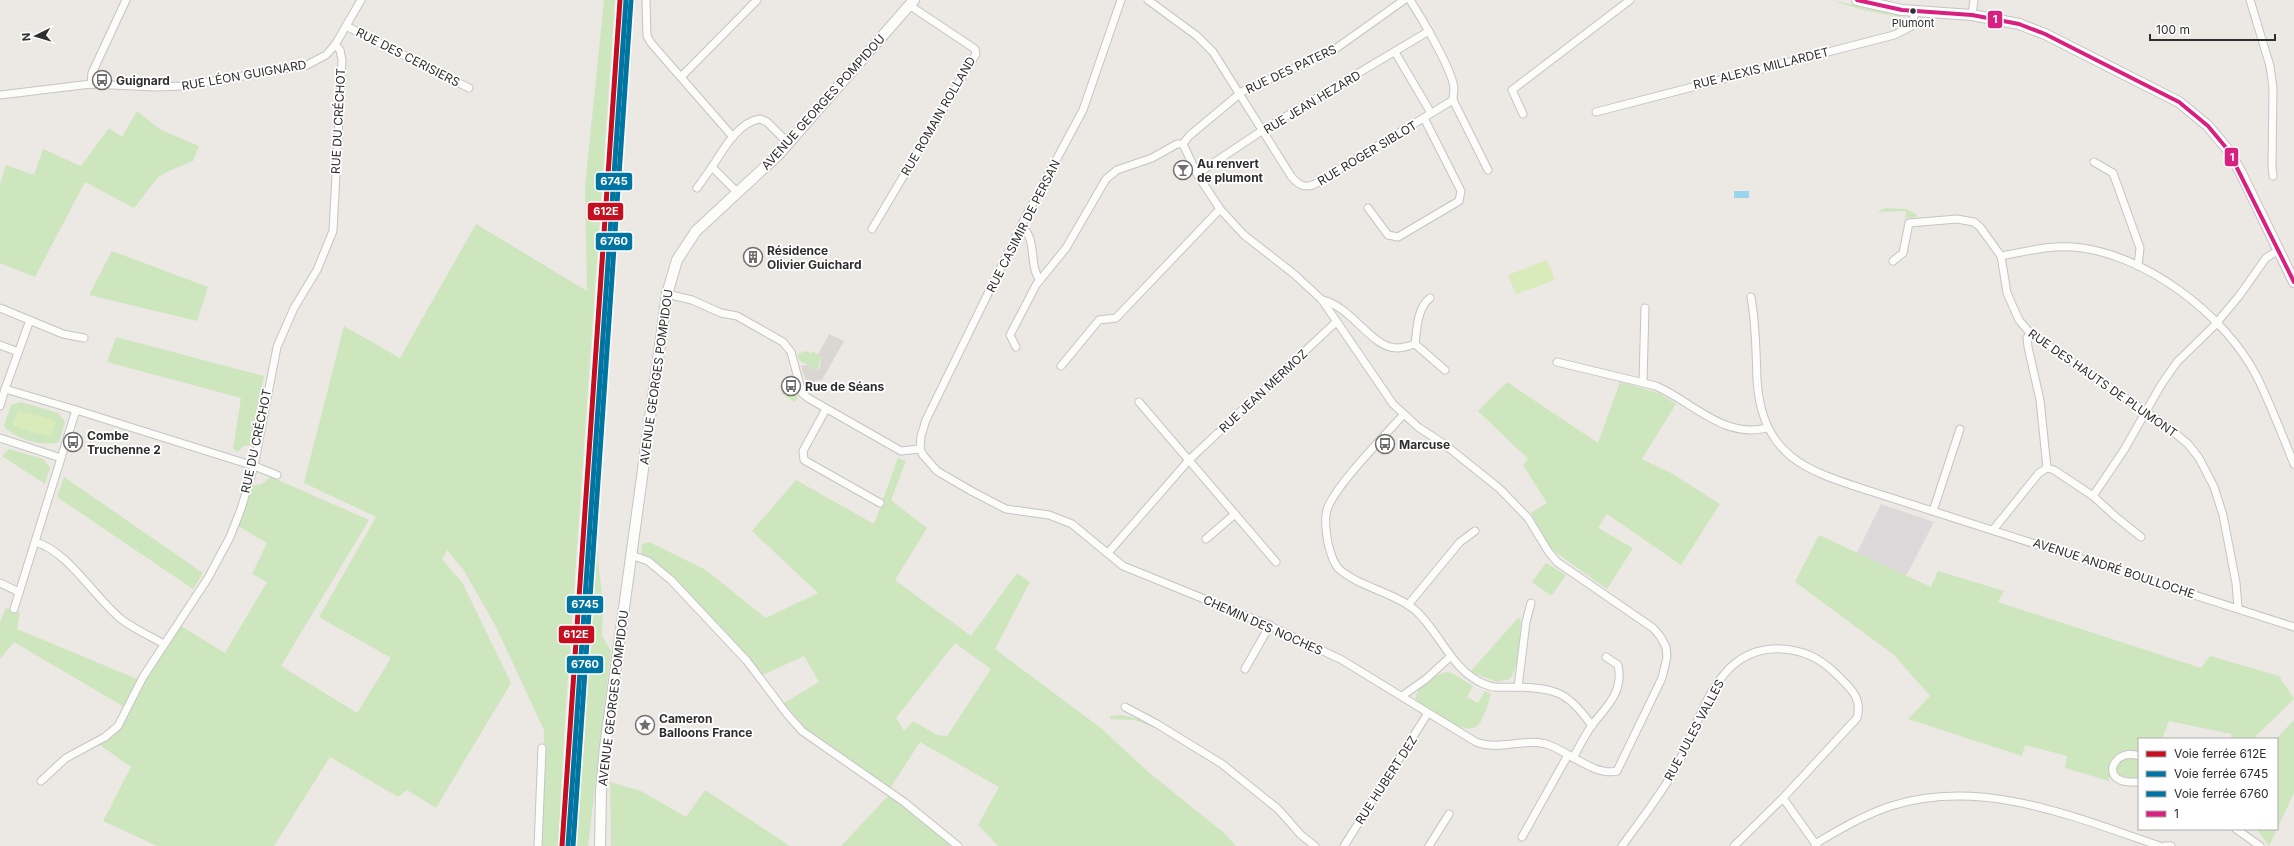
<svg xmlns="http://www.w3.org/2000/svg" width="2294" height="846" font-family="Inter,sans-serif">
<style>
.industrial{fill:#dcd9db}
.green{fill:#cee6be;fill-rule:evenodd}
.pitch{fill:#d9eabb}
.plaza{fill:#dad6d2}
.water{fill:#99d6ec}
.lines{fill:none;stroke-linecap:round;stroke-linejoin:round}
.minor-casing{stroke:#c5c4c5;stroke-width:9}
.secondary-casing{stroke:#c5c4c5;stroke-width:12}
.minor{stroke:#fcfcfb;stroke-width:7}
.secondary{stroke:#fcfcfb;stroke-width:10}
.bus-1-casing{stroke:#fff;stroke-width:7}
.bus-1{stroke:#d82080;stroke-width:4}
.rail-1-casing{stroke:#fff;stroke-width:8}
.rail-2-casing{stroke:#fff;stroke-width:8}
.rail-3-casing{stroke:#fff;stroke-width:8}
.rail-1{stroke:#c50e1f;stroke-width:5}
.rail-2{stroke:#0075a1;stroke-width:5}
.rail-3{stroke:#0075a1;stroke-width:5}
.bus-dot{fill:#2e2e2e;stroke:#fff;stroke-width:1.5}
.labels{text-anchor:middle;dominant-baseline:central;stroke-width:3.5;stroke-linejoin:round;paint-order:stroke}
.bus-label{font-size:11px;fill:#2e2e2e;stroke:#fff}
.street-label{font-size:12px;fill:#2e2e2e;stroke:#fff}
.poi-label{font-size:12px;font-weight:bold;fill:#2e2e2e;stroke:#fff;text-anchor:start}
.line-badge{stroke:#fff;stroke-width:1.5}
.badge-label{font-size:11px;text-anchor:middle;font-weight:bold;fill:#fff}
</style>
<rect width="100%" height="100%" fill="#ece8e4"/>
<polygon class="industrial" points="1881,504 1934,522 1906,576 1857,553"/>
<g class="green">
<polygon points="604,0 615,0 565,721 558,846 541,846 544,730 495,625 463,569 447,550 442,559 463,584 511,683 436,808 407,790 398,797 330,757 274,846 157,846 103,821 131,767 97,743 106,738 181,626 225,653 267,582 252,574 267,543 238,526 251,486 261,484 271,477 369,520 281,666 357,713 391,658 319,617 376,517 304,483 344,326 400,358 476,224 587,291 585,187"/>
<polygon points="1830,0 1901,15 1901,17 1863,10"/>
<polygon points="137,111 161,130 199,146 193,161 169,171 158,177 134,208 85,182 35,277 0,263 0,184 6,165 34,175 43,149 81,166 109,128 122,137"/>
<polygon points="1885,208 1906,209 1916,214 1917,217 1905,218 1906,211 1877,212"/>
<polygon points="112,251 208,287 197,321 89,295"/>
<polygon points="116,337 264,376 250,445 244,446 237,452 233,449 241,398 107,362"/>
<polygon points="806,351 811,354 812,351 821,356 818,370 812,369 810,364 805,364 799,360 798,354"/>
<polygon points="1507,382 1598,443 1620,382 1659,393 1676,404 1642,459 1673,474 1720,504 1681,565 1607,514 1598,528 1633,548 1607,589 1551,549 1531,513 1547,503 1523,465 1528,459 1478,411"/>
<polygon points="790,390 796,394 798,398 795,402 780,393"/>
<path d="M21 402 58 413 65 422 59 442C42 447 15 439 4 426L11 405ZM18 410 54 428 13 425Z"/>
<polygon points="9,449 43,459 50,468 45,484 2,456"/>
<path d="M898 458 906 461 891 500 927 528 895 580 971 636 1017 573 1030 582 995 649 1101 728 1146 770 1224 833 1236 846H998L978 825 999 787 920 742 889 790 807 730 784 703 819 682 804 656 763 675C724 633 687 588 641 553L642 544 649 542 706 570 766 618 818 593 752 531 796 480 874 524ZM955 643 991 669 947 736 937 735 913 721 904 731 896 718Z"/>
<polygon points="64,477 203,573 193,589 57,497"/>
<polygon points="594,525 603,604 602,636 611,651 588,846 571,846"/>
<path d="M1819 535 1931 587 1938 571 2004 591 1998 602 2201 668 2210 656 2279 676 2294 699 2253 739H2231V734L2169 721 2162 739H2139V753C2114 746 2112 761 2109 781L2065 768 2067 756 2025 745 2022 756 1908 719 1930 696 1894 655 1795 582Z"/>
<polygon points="1546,563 1566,575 1552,595 1550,595 1532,582"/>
<polygon points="6,608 20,613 17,629 137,679 126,708 14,642 0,659 0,622"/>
<path d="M1518 618 1520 619 1521 622C1519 639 1520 665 1510 679L1497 682 1474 673 1471 671Z"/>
<path d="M1446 672 1452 673 1473 686 1467 697 1478 703 1485 691 1491 694C1488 703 1485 715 1480 723 1468 741 1426 709 1416 699 1414 688 1436 674 1446 672Z"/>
<polygon points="1121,715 1141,719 1157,728 1134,720 1110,719 1110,716"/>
<polygon points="2294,720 2294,793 2269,846 2257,829 2277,829 2276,739"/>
<polygon points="2124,757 2139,758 2139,780 2118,775 2116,767"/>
<polygon points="610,782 641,791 686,817 705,790 790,846 611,846"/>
<polygon points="889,795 954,846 841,846"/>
</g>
<g class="pitch">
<polygon points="1547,260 1555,280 1516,294 1508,275"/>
<polygon points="18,410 54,420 56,422 51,437 15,427 13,425"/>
</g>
<polygon class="plaza" points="829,334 844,341 822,380 814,381 811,386 807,385 801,366 810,364 812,369 818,370 820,368 821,357 818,355"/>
<rect class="water" x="1734" y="191" width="15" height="7"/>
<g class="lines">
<g class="minor-casing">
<g id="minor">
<polyline points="646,0 647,36 651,43 733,137"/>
<path d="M1121 0 1083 110 1025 218 926 420 921 436 920 449 923 455 937 471 973 492 1006 509 1049 515 1072 524 1123 566 1266 624 1342 660 1476 742C1498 751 1524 738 1546 744 1567 750 1595 777 1617 771L1662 678 1667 657 1666 647 1660 636 1653 628 1557 562 1548 551 1528 518 1500 489 1444 444 1418 427 1393 404 1322 300 1294 274 1244 235 1220 209 1197 174 1183 144"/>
<path d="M1148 0 1197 36 1213 52 1291 176C1298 185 1305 189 1315 184L1453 100"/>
<path d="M1410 0C1421 17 1452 69 1454 88 1454 91 1453 96 1453 100L1488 170"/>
<polyline points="2250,0 2270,66 2273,88 2272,167 2273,176"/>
<polyline points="1972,15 1974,0"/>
<polyline points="346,26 469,88"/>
<polyline points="1395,52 1431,113"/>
<polyline points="681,77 757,0"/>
<polyline points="91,84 92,73 126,0"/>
<polyline points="0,95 91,84 155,87 184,86 307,65 326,55 335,45 361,0"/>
<polyline points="1596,112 1894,35 1910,27 1916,11"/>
<polyline points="1523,114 1512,90 1630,0"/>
<polyline points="1183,144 1189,136 1243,91 1331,52 1404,0"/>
<polyline points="2094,162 2113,173 2140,248 2138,266"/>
<polyline points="1197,174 1263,130 1429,31"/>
<polyline points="697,188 712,167"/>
<path d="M738 193 712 167C723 150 738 122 760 119L767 122 788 143"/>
<polyline points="1368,208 1388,235 1398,237 1459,201 1461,191 1424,118"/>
<path d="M1021 227C1038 237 1028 266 1040 280"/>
<polyline points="872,229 976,54 975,49 909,5"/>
<path d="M2001 256C2024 252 2049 245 2073 247 2143 252 2226 315 2257 377 2271 405 2282 435 2294 464"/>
<polyline points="1893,261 1903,253 1909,223 1957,219 1974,222 1980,227 2001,256 2007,293 2019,320 2030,333 2164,424 2188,444 2199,458 2214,487 2223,515 2236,583 2238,608"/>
<polyline points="667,294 692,300 721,313 737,316 783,342 791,352 802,393 808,398 901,451 920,449"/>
<path d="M1751 297C1756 325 1756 352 1757 380 1762 460 1811 472 1876 493L2294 627"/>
<path d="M1430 298C1417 308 1417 329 1415 344L1445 370"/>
<path d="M1322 300C1353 307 1371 348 1397 348 1403 348 1409 346 1415 344"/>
<polyline points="0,308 63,334 84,338"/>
<polyline points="2030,333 2027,338 2028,347 2040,400 2047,468"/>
<polyline points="0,345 18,352"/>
<polyline points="1016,347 1010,335 1036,285 1066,248 1106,179 1117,170 1152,158 1177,144 1183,144"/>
<path d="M1557 362 1656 386C1693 402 1723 439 1767 428"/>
<polyline points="1061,366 1099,320 1116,318 1220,209"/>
<polyline points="1643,381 1645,308"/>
<polyline points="5,389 30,320"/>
<polyline points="1139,402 1276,562"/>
<polyline points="0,406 5,389 76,410 14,609"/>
<polyline points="826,409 803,451 804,460 880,503"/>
<polyline points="76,410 254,466 277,475"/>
<path d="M1404 414C1387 433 1333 488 1327 510 1324 520 1326 532 1328 543 1330 551 1332 561 1338 568 1358 587 1394 592 1415 610 1441 633 1450 669 1484 684 1495 689 1505 687 1517 687 1557 688 1569 693 1592 726"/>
<polyline points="0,438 61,458"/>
<polyline points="2047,468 2054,470 2093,496 2116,517 2141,537"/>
<polyline points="2093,496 2124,450 2161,385 2177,362 2214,326 2239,296 2266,258 2279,250"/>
<polyline points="1933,511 1960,429"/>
<polyline points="1993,530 2039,473 2047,468"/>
<polyline points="1206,539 1235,514"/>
<path d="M35 542C67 550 95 598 121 619 134 629 150 636 164 644"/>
<polyline points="1108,553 1189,460 1336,322"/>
<polyline points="631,555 648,561 671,580 747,661 787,714 802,731 904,802 958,846"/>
<polyline points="0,583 19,592"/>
<polyline points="1408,605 1460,542 1475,531"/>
<polyline points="1245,669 1270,625"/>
<polyline points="1518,687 1526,622 1531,603"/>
<polyline points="1402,696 1426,679 1450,657"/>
<polyline points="1125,707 1157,724 1222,764 1278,809 1301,835 1315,846"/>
<path d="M2139 756C2118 748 2103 772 2120 780 2126 783 2133 782 2139 782"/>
<path d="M1573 758C1579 747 1585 735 1592 725 1607 706 1624 692 1618 665L1606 657"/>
<polyline points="41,781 66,758 105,737 118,726 143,677 208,578 230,537 241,509 254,466 277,347 294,308 317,270 333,231 342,60 340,50 335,45"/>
<polyline points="1783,798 1817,846"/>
<polyline points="2236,829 2260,846"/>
<polyline points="1522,837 1568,755"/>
<path d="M1815 844C1840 829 1864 815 1891 806 1982 777 2074 817 2160 846"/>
<polyline points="538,846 542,748"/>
<polyline points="1344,846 1428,713"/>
<polyline points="1429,846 1449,814"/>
<path d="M1622 846C1640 821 1660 796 1675 769 1701 723 1714 645 1782 649 1803 650 1820 658 1835 673 1849 687 1863 697 1857 718L1783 798 1734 846"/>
<polyline points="2165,846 2171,846"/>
</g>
</g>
<g class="secondary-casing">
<g id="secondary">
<polyline points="1857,0 1902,10 1972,15 2019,24 2045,34 2179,102 2208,126 2228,150 2241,173 2294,282"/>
<polyline points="600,846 601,791 605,747 667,294 677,260 696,231 779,154 914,0"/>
</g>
</g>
<use href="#minor" class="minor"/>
<use href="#secondary" class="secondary"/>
<g class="bus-1-casing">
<polyline id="bus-1" points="1857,0 1902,10 1972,15 2019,24 2045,34 2179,102 2208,126 2228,150 2294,282"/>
</g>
<use href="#bus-1" class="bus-1"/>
<g class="rail-1-casing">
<polyline id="rail-1" points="562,846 620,0"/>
</g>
<g class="rail-2-casing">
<polyline id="rail-2" points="568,846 626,0"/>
</g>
<g class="rail-3-casing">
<polyline id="rail-3" points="573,846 631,0"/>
</g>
<use href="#rail-1" class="rail-1"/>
<use href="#rail-2" class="rail-2"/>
<use href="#rail-3" class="rail-3"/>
</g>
<defs>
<g id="bus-ring" transform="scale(1)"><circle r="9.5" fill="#fff" stroke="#706f6e" stroke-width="1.5"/><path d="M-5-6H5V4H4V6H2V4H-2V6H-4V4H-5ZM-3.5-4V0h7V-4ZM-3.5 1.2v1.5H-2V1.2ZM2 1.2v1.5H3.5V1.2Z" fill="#706f6e"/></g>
<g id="bar-ring" transform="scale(1)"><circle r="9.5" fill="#fff" stroke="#706f6e" stroke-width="1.5"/><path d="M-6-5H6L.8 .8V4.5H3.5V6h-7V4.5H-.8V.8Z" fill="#706f6e"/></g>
<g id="building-ring" transform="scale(1)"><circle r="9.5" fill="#fff" stroke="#706f6e" stroke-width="1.5"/><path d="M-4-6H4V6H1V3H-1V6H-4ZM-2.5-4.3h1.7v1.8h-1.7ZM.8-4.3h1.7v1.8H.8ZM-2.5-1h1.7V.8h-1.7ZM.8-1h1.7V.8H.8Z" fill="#706f6e"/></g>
<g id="sight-ring" transform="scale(1)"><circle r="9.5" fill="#fff" stroke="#706f6e" stroke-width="1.5"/><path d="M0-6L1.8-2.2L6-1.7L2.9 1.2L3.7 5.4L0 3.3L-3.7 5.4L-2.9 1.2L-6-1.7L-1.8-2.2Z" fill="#706f6e"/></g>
</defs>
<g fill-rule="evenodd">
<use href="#bus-ring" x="102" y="80"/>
<use href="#bar-ring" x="1183" y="170"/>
<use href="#building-ring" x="753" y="257"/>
<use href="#bus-ring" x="791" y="386"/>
<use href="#bus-ring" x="73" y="442"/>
<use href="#bus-ring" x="1385" y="444"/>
<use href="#sight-ring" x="645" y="725"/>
</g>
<circle class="bus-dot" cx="1913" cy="11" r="3.5"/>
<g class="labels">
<g class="bus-label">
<text x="1913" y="23">Plumont</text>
</g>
<g class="street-label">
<text transform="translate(408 57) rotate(27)">RUE DES CERISIERS</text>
<text transform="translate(1761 68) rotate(-14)">RUE ALEXIS MILLARDET</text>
<text transform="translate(1291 69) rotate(-25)">RUE DES PATERS</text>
<text transform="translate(244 75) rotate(-10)">RUE LÉON GUIGNARD</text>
<text transform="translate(823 102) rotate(-48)">AVENUE GEORGES POMPIDOU</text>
<text transform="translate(1312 102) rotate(-31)">RUE JEAN HEZARD</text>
<text transform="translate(938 116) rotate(-60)">RUE ROMAIN ROLLAND</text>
<text transform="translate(338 121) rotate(-87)">RUE DU CRÉCHOT</text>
<text transform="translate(1367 153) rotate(-31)">RUE ROGER SIBLOT</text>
<text transform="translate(1023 226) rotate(-63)">RUE CASIMIR DE PERSAN</text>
<text transform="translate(656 377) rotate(-82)">AVENUE GEORGES POMPIDOU</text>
<text transform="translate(2103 383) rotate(35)">RUE DES HAUTS DE PLUMONT</text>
<text transform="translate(1263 391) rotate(-43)">RUE JEAN MERMOZ</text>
<text transform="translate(256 441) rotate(-78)">RUE DU CRÉCHOT</text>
<text transform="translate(2114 568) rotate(18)">AVENUE ANDRÉ BOULLOCHE</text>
<text transform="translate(1263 625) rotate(24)">CHEMIN DES NOCHES</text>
<text transform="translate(613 698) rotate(-83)">AVENUE GEORGES POMPIDOU</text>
<text transform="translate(1694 730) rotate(-62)">RUE JULES VALLES</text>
<text transform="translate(1386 780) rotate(-57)">RUE HUBERT DEZ</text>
</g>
<g class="poi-label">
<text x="116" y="80">Guignard</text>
<text x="1197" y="163">Au renvert<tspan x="1197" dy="14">de plumont</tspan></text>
<text x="767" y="250">Résidence<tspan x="767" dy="14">Olivier Guichard</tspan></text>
<text x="805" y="386">Rue de Séans</text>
<text x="87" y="435">Combe<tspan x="87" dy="14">Truchenne 2</tspan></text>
<text x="1399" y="444">Marcuse</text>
<text x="659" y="718">Cameron<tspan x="659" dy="14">Balloons France</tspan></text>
</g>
</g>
<g class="line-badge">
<rect x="1987" y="10" width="16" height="19" rx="4" fill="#d82080"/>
<rect x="2224" y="147" width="15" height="20" rx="4" fill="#d82080"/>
<rect x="595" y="172" width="38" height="19" rx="4" fill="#0075a1"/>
<rect x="587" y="202" width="37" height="19" rx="4" fill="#c50e1f"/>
<rect x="595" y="232" width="38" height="19" rx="4" fill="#0075a1"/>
<rect x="566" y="595" width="38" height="19" rx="4" fill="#0075a1"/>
<rect x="558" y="625" width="37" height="19" rx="4" fill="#c50e1f"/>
<rect x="566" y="655" width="38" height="19" rx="4" fill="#0075a1"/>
</g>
<g class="badge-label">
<text x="1995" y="23">1</text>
<text x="2232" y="161">1</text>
<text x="614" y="185">6745</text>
<text x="606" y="215">612E</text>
<text x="614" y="245">6760</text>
<text x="585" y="608">6745</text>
<text x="576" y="638">612E</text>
<text x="585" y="668">6760</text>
</g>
<rect x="2138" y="738" width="140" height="92" fill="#ffffff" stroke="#ababab"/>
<rect x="2146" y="751" width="20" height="6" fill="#c50e1f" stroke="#ababab"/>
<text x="2174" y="758" font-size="12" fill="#2e2e2e">Voie ferrée 612E</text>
<rect x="2146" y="771" width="20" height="6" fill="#0075a1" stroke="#ababab"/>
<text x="2174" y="778" font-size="12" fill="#2e2e2e">Voie ferrée 6745</text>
<rect x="2146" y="791" width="20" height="6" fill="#0075a1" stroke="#ababab"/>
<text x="2174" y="798" font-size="12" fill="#2e2e2e">Voie ferrée 6760</text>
<rect x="2146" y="811" width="20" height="6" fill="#d82080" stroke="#ababab"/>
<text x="2174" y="818" font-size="12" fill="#2e2e2e">1</text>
<g transform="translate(36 36) rotate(265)" stroke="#ffffff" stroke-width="3" paint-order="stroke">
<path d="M0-3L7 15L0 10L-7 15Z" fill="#2e2e2e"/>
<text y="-6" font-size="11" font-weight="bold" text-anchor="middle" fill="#2e2e2e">N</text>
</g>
<path d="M2150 34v6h125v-6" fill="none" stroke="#2e2e2e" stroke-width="2"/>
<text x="2156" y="34" font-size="12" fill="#2e2e2e" stroke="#ffffff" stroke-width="3" paint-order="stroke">100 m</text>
</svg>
